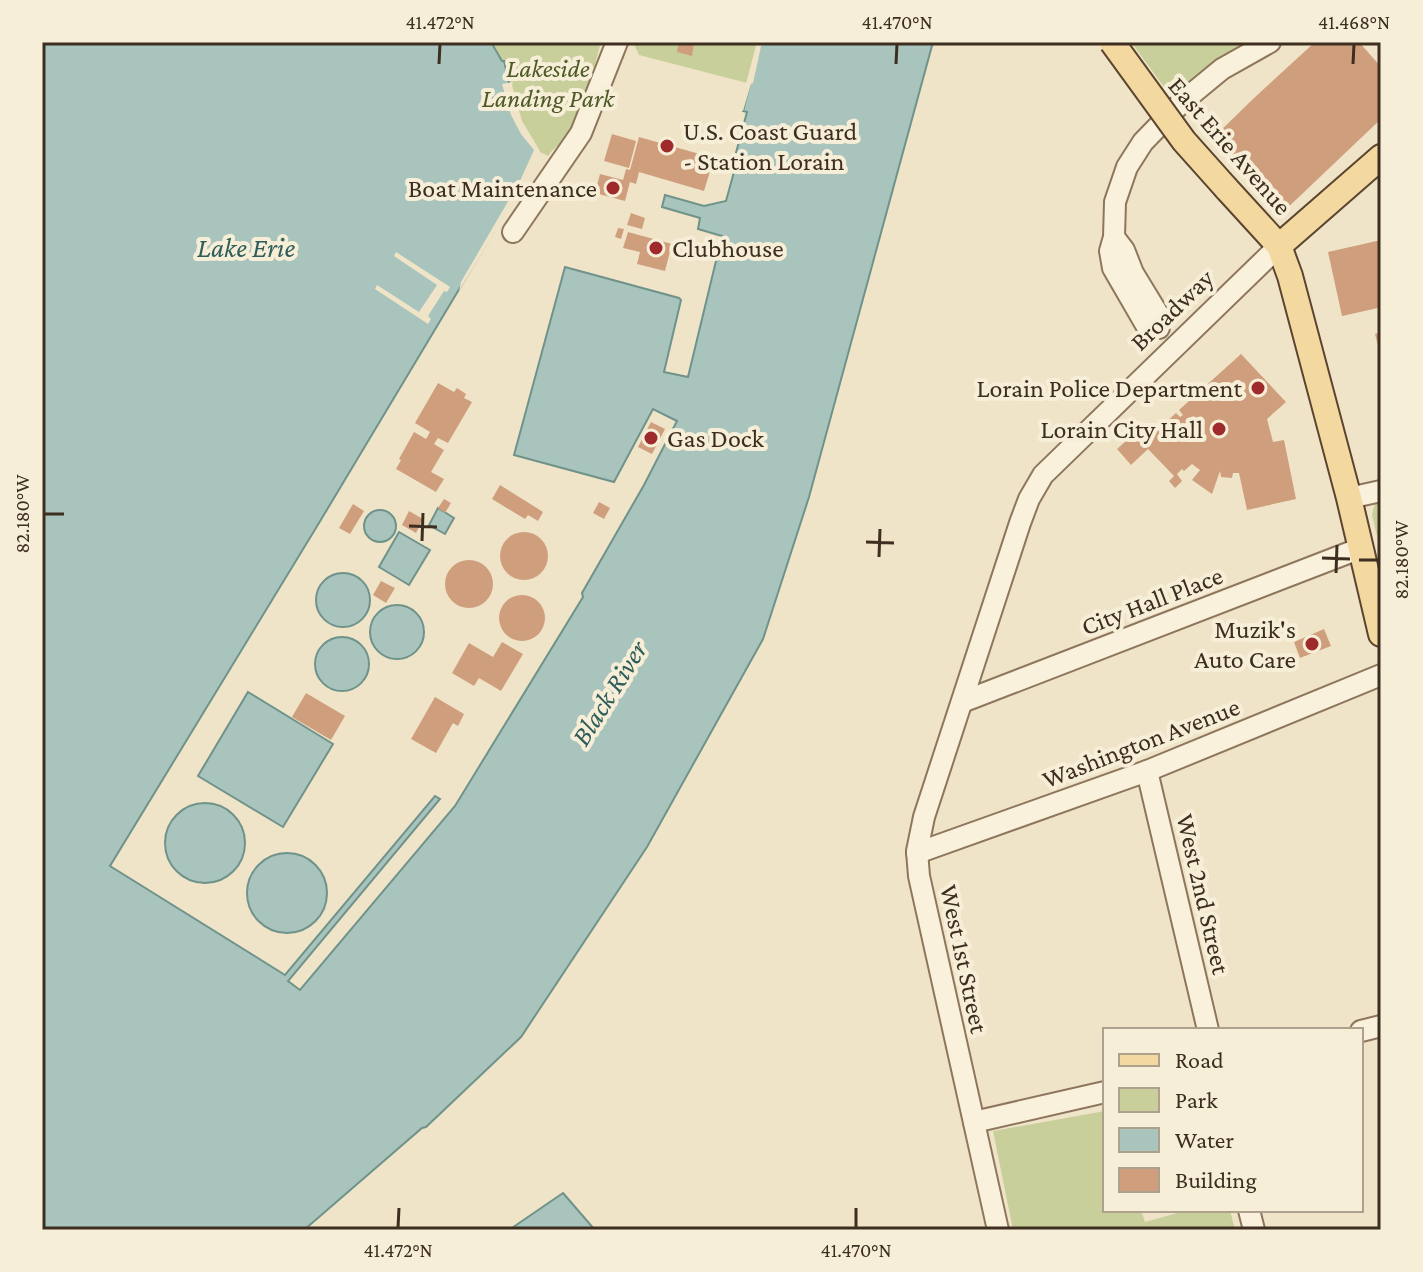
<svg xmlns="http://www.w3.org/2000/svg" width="1423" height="1272" font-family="'Crimson Pro',serif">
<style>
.green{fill:#c9cf9b}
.water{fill:#a9c4bc;stroke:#6f938a;stroke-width:2}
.pier{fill:#f0e4c8}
.building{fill:#cf9f7d}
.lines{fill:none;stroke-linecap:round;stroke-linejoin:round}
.minor-casing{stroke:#8d765c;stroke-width:24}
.major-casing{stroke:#5b4430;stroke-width:28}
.minor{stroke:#faf1dc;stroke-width:20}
.major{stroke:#f3d9a0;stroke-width:24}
.major-bridge-casing{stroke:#5b4430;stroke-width:28;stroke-linecap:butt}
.major-bridge{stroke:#f3d9a0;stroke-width:24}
.ticks{fill:none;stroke:#3d2e20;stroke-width:3}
.poi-dot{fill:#9e2a2b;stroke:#f7eed8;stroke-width:3}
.labels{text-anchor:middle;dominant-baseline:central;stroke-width:8;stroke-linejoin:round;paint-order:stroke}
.park-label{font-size:26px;font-style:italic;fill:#4d5a26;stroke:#f7eed8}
.poi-label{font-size:26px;fill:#3d2e20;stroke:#f7eed8;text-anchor:end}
.street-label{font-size:26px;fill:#3d2e20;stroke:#f7eed8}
.water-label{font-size:28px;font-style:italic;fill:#2f5d5a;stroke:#f7eed8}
.neatline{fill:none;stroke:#3d2e20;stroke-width:3}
.ticks-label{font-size:20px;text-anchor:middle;fill:#3d2e20}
</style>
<rect width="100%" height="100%" fill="#f0e4c8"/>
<g class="green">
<path d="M491 42H601C593 71 584 113 566 138 560 145 553 148 548 156L536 150 528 139Z"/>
<polygon points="633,42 761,42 751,84 639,55"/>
<polygon points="1131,42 1254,42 1172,98"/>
<polygon points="1381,498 1381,553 1372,515 1374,506"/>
<polygon points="1105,1111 1105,1210 1141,1210 1145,1222 1188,1210 1230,1210 1235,1230 1013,1230 993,1131"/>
</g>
<g class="water">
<polygon points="42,42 491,42 502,61 504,61 509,83 508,84 518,122 536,150 530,171 319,523 110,866 285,975 435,796 440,799 288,981 300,990 455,806 583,597 582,593 644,485 677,421 653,409 614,482 514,455 565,267 679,298 681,300 664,372 688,377 722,236 698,229 700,218 662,207 665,195 704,206 726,201 737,161 734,160 747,112 743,111 761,42 933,42 809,497 763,639 647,847 521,1037 426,1127 422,1128 304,1230 42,1230"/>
<polygon points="438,508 454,518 445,534 429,525"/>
<circle cx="380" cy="526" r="16"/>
<polygon points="399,532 430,550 409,585 379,567"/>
<circle cx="343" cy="600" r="27"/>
<circle cx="397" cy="632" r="27"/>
<circle cx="342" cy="664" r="27"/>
<polygon points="248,692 333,744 283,827 198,776"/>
<circle cx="205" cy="843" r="40"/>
<circle cx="287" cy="893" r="40"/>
<polygon points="563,1193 595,1230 509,1230"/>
</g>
<g class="pier">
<polygon points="757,42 762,42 753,83 751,84 743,111 739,110"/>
<polygon points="513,82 512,85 522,121 540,151 533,173 498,233 495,232 459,291 461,282 520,181 534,150 521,134 511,115 502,84"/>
<polygon points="396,252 450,287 447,292 444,291 428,316 431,319 428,324 375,289 377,285 419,312 437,285 394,256"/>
</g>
<g class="building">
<polygon points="679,42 694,44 692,56 677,52"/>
<polygon points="1315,42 1359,42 1381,67 1381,119 1281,214 1213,138 1253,99"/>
<polygon points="612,134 636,141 629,168 604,161"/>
<polygon points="639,137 714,158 704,191 639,172 636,184 630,182 625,201 595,193 600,174 623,180 626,169 630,170"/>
<polygon points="631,213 645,218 642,229 627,225"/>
<polygon points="618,228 624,229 621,239 615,237"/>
<polygon points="628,232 672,244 665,271 637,264 640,252 623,248"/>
<polygon points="1381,240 1381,315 1378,308 1342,316 1328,252"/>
<polygon points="1381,332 1381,353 1380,353 1375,334"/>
<polygon points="1241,354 1286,402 1267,419 1273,442 1284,440 1296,499 1247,510 1239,473 1233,473 1232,478 1221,477 1220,471 1212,494 1192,480 1200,470 1192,464 1184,471 1182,469 1177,474 1182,481 1175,488 1169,481 1174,476 1148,449 1131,465 1117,449 1136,432 1145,442 1176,413 1180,417 1183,415 1179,410"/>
<polygon points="438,383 454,392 457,388 466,394 464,398 472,402 448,443 438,438 434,444 444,450 431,472 444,479 436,492 396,469 401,460 399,459 414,432 426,439 430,432 415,423"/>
<polygon points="651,422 665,429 652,454 638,447"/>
<polygon points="500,485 543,512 538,521 528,515 525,519 492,499"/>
<polygon points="444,499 451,503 445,513 438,508"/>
<polygon points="599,502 610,508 604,519 593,513"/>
<polygon points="353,504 364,511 350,534 339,528"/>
<polygon points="409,511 423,519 416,533 402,525"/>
<circle cx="524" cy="556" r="24"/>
<circle cx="469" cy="584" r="24"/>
<polygon points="381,581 395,588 386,603 373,595"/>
<circle cx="522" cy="618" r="23"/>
<polygon points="1324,629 1331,646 1300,658 1294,642"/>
<polygon points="502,642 523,654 501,691 479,678 474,686 452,673 469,643 493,657"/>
<polygon points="306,693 345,716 331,740 292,717"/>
<polygon points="435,697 464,714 458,726 453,723 436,753 411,739"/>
</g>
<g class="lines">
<g class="minor-casing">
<g id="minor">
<polyline points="513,232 581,133 617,42"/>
<polyline points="1114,237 1124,250 1133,273 1158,314 1159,328 1146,325 1113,268 1110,251 1114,237 1115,202 1127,167 1143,142 1182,102 1222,69 1270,42"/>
<polyline points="1349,498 1381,491"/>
<polyline points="962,702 1361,548"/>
<polyline points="1147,771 1208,1030"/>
<polyline points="917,853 1147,771 1381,675"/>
<polyline points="1361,1031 1381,1026"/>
<polyline points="974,1122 1105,1092"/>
<polyline points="1249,1210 1254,1230"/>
<polyline points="998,1230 919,876 917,851 924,817 1020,523 1029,499 1043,475 1279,246"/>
</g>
</g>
<g class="major-casing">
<g id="major">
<polyline points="1226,188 1279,246 1290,276 1349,498 1381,634"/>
<polyline points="1279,246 1381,157"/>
</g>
</g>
<use href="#minor" class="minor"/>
<use href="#major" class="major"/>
<g class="major-bridge-casing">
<polyline id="major-bridge" points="1112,42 1184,141 1226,188"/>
</g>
<use href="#major-bridge" class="major-bridge"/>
</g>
<path class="ticks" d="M439 64 440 44M896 64 897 44M1353 64 1354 44M44 514H64M409 526 437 527M422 541 423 513M866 542 894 543M879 557 880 529M1322 558 1350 559M1359 560H1379M1336 573 1337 545M398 1228 399 1208M856 1228V1208"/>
<g class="poi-dot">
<circle cx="667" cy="146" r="8"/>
<circle cx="613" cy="188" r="8"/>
<circle cx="656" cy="248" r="8"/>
<circle cx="1258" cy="388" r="8"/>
<circle cx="1219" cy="429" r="8"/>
<circle cx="651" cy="438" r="8"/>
<circle cx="1312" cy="644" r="8"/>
</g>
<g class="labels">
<g class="park-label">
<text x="548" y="68">Lakeside<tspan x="548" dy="30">Landing Park</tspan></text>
</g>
<g class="poi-label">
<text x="683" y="131" text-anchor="start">U.S. Coast Guard<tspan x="683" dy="30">- Station Lorain</tspan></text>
<text x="597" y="188">Boat Maintenance</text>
<text x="672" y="248" text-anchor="start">Clubhouse</text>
<text x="1242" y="388">Lorain Police Department</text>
<text x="1203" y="429">Lorain City Hall</text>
<text x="667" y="438" text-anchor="start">Gas Dock</text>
<text x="1296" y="629">Muzik's<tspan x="1296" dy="30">Auto Care</tspan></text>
</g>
<g class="street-label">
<text transform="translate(1230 146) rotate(49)">East Erie Avenue</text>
<text transform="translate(1172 310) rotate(-44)">Broadway</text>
<text transform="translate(1152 601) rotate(-21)">City Hall Place</text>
<text transform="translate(1141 743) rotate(-21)">Washington Avenue</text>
<text transform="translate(1203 894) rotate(77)">West 2nd Street</text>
<text transform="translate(964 959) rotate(78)">West 1st Street</text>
</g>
<g class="water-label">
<text x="246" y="247">Lake Erie</text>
<text transform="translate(609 693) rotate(-58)">Black River</text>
</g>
</g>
<rect width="1423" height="1272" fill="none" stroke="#f7eed8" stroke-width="88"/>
<rect x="1103" y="1028" width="260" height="184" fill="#f7eed8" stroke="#ada18e" stroke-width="2"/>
<rect x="1119" y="1054" width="40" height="12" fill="#f3d9a0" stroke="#ada18e" stroke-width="2"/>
<text x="1175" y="1068" font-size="24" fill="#3d2e20">Road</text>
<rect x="1119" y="1088" width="40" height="24" fill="#c9cf9b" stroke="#ada18e" stroke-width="2"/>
<text x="1175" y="1108" font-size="24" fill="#3d2e20">Park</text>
<rect x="1119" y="1128" width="40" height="24" fill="#a9c4bc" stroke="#ada18e" stroke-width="2"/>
<text x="1175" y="1148" font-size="24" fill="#3d2e20">Water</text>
<rect x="1119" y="1168" width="40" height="24" fill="#cf9f7d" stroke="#ada18e" stroke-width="2"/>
<text x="1175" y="1188" font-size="24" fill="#3d2e20">Building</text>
<rect x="44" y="44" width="1335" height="1184" class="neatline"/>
<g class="ticks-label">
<text x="440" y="29">41.472°N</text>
<text x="897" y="29">41.470°N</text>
<text x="1354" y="29">41.468°N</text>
<text transform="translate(22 514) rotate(-90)" y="7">82.180°W</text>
<text transform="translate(1401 560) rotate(-90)" y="7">82.180°W</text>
<text x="398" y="1257">41.472°N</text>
<text x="856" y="1257">41.470°N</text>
</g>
</svg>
